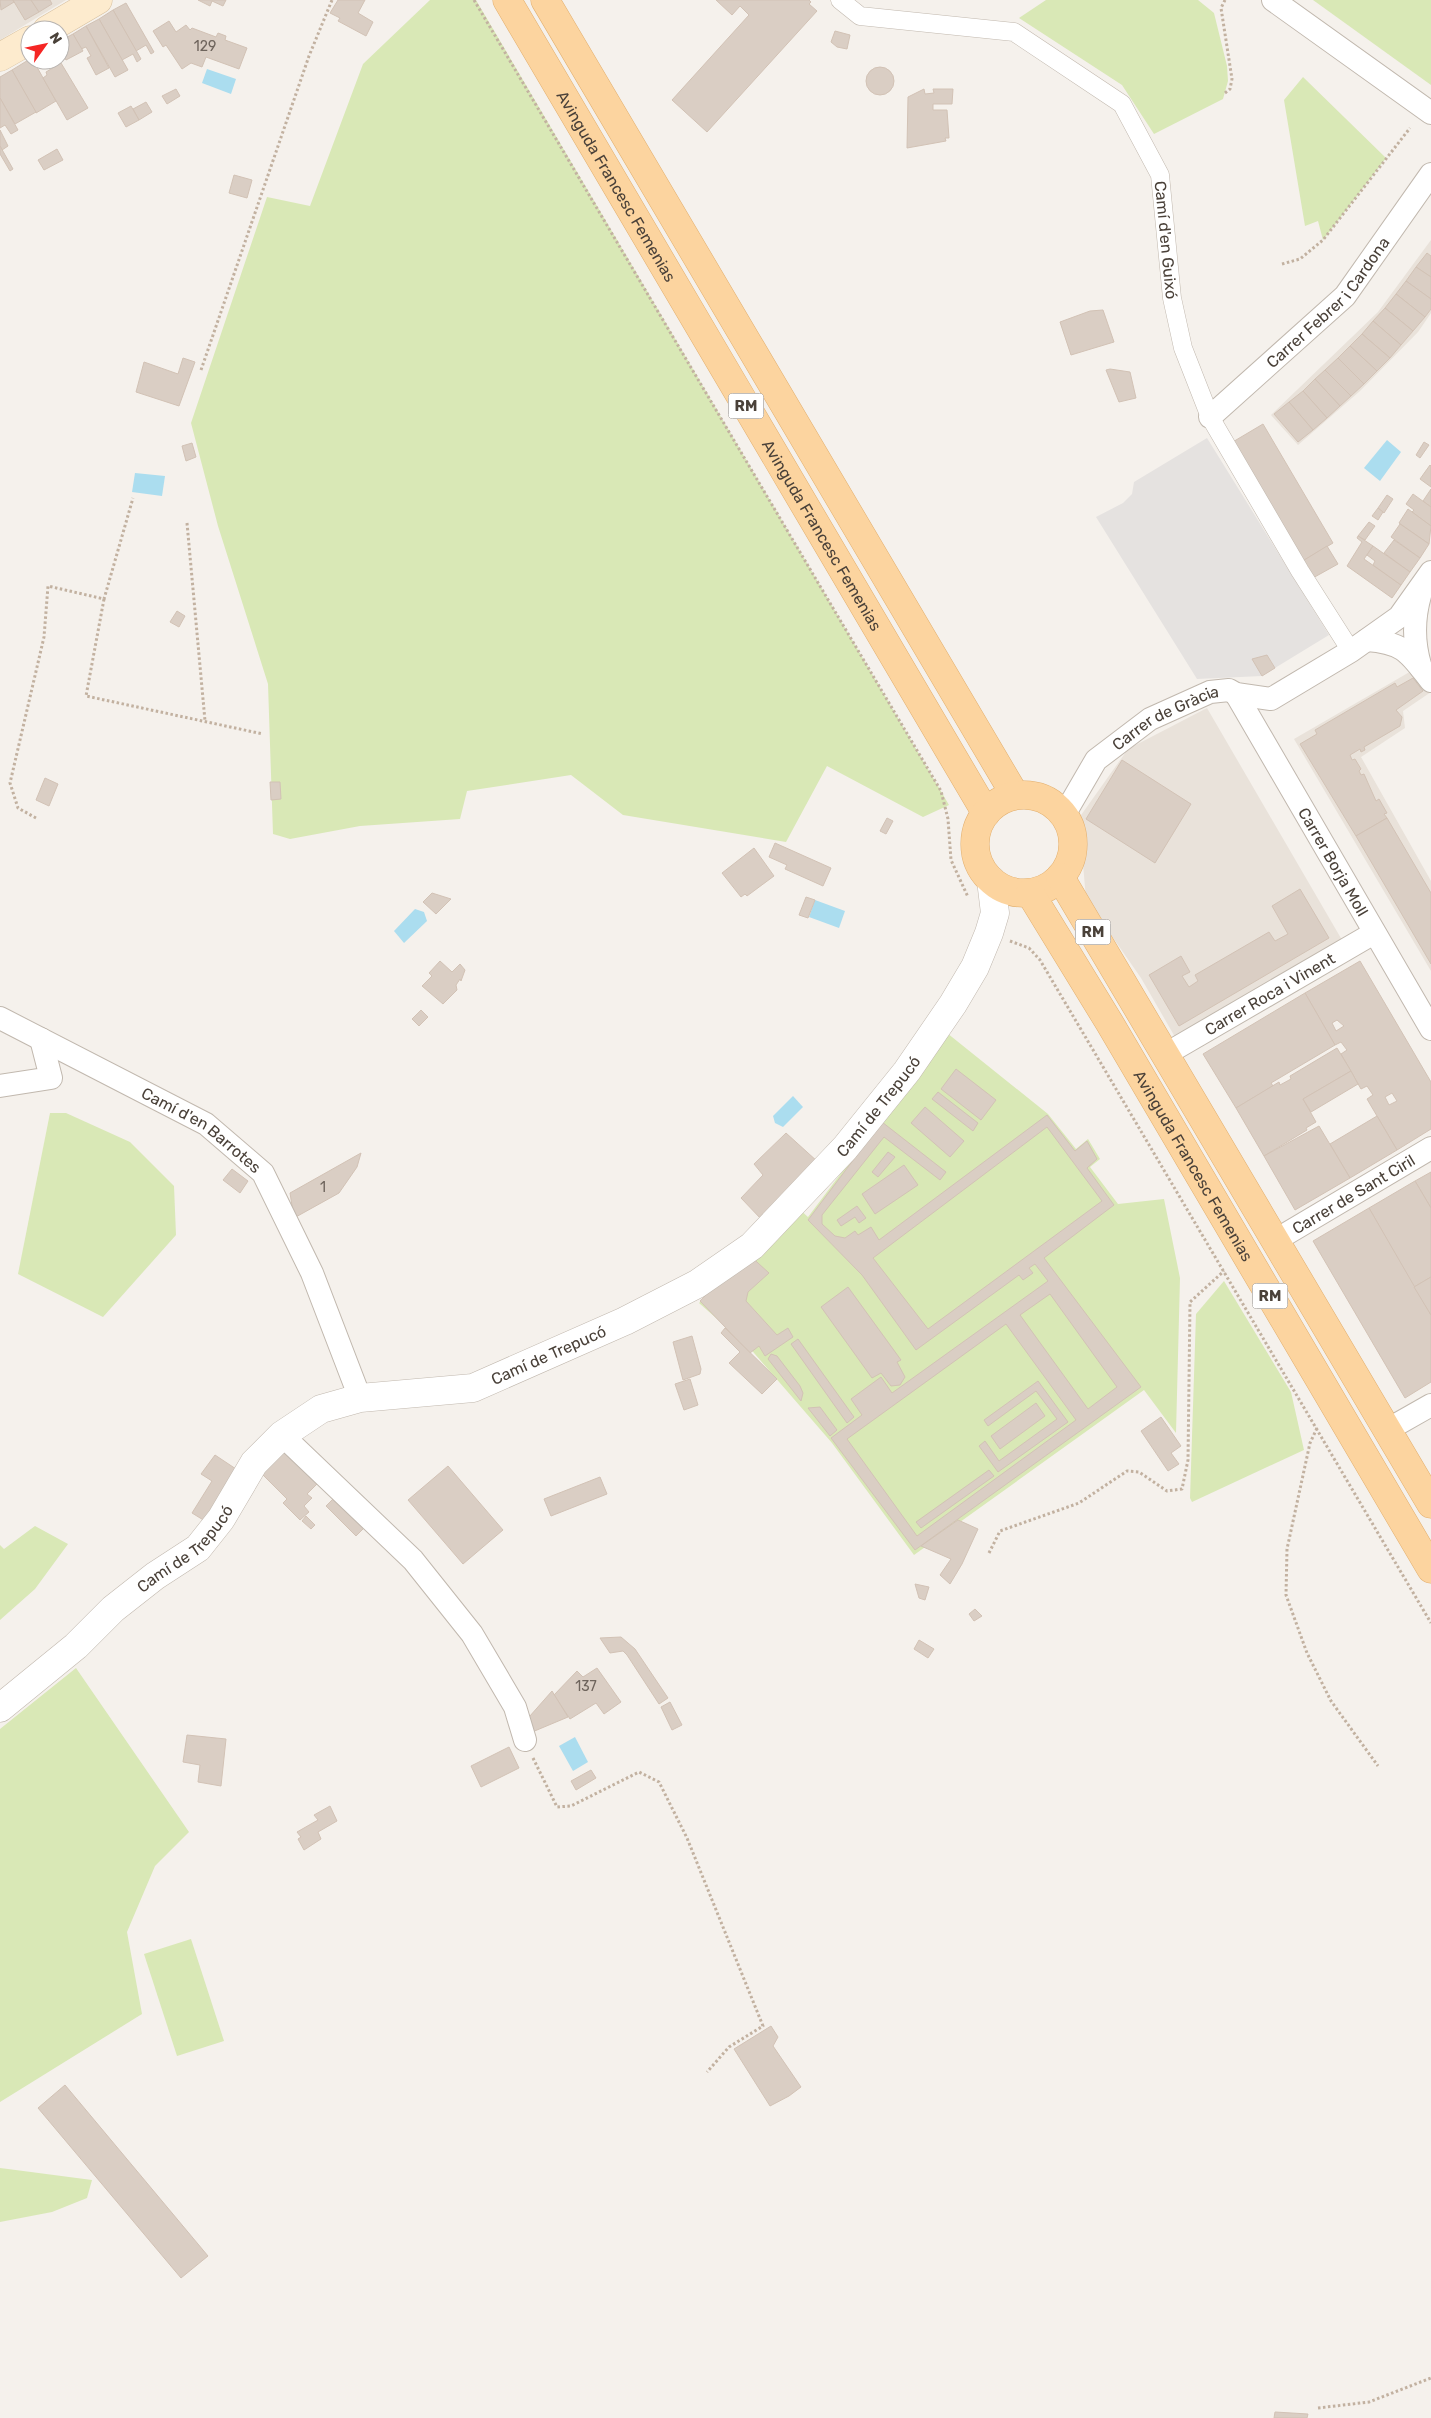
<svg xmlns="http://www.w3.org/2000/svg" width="1431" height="2418" font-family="Rubik,sans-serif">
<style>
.residential{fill:#e9e2da}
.green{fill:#d9e8b6}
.parking{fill:#e5e2e0}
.water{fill:#abddef}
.building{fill:#dacec4;stroke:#d2c2b5;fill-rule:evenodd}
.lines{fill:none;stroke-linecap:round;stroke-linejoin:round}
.pedestrian-casing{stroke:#c1b8ae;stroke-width:19}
.minor-casing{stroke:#c1b8ae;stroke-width:24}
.tertiary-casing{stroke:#c1b8ae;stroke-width:29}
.secondary-casing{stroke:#d7c09f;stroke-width:29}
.primary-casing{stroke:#e2af6e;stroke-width:29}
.path{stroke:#c2b1a0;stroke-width:3;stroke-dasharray:2.5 2.5;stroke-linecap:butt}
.pedestrian{stroke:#fff;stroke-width:18}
.minor{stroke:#fff;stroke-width:22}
.tertiary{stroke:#fff;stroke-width:28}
.secondary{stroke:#fdebce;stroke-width:28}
.primary{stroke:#fcd49f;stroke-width:28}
.labels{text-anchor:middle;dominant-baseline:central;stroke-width:4.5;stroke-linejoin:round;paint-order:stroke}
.number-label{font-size:14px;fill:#6e645c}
.shield{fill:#fff;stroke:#807a74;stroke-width:1}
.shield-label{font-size:15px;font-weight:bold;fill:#4a4139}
.street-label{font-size:16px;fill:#4a4139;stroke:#fff}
</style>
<rect width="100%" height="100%" fill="#f5f1ec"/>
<g class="residential">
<polygon points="0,0 66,0 0,40"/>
<polygon points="1431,240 1431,313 1418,332 1360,391 1298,445 1271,415 1378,312"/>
<polygon points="1413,670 1431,692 1403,711 1405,728 1361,757 1431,881 1431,971 1294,739"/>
<polygon points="1207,708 1342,940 1175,1037 1141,978 1086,899 1079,818 1128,749"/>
</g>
<g class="green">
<polygon points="430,0 476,0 949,805 923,817 827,766 786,842 623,815 571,775 467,791 460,819 360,826 290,839 273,834 268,684 218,526 191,423 267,197 310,206 363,64"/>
<polygon points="1046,0 1198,0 1214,13 1227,66 1228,81 1223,99 1154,134 1122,85 1019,18"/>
<polygon points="1313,0 1431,0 1431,85"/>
<polygon points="1303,77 1386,158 1323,240 1318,221 1305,226 1284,100"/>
<polygon points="947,1033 1048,1114 1076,1149 1088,1139 1100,1159 1090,1167 1118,1204 1164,1199 1180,1278 1176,1433 1144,1390 914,1555 832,1443 748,1346 699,1303 798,1208 808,1217"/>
<polygon points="50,1113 66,1113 130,1142 174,1186 176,1235 103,1317 18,1274"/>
<polygon points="1224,1281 1291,1392 1304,1450 1192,1502 1190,1498 1196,1314"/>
<polygon points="35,1526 68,1544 35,1589 0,1620 0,1545 4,1549"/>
<polygon points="76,1668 189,1832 155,1866 127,1932 142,2014 0,2102 0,1729"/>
<polygon points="191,1939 224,2041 177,2056 144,1954"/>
<polygon points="0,2168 8,2169 92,2180 87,2198 52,2212 0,2222"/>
</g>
<polygon class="parking" points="1207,438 1329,635 1262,676 1197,679 1096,517 1123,503 1132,494 1134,482"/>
<g class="water">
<polygon points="207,69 236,79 231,94 202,83"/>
<polygon points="1387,440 1401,452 1380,481 1364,468"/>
<polygon points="135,473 165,476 162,496 132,492"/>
<polygon points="815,900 845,911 839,928 809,917"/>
<polygon points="415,909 424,912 427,921 404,943 394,931"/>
<polygon points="793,1096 803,1107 783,1127 775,1123 773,1116"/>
<polygon points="575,1737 588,1762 573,1771 559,1746"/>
</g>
<g class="building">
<polygon points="0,0 13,0 14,2 1,10"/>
<polygon points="13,0 31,0 39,12 25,20"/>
<polygon points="31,0 50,0 52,4 39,12"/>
<polygon points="198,0 226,0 223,6 212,1 210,6"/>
<polygon points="338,0 365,0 358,13 373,22 366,36 338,21 340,18 330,13"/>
<polygon points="716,0 809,0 811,2 809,4 817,11 707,132 672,100 749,15 740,6 732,15"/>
<polygon points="126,3 154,52 151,54 146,45 136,51 113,10"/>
<polygon points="113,10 141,59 137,62 133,54 122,60 99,19"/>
<polygon points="99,19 128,70 115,77 86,26"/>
<polygon points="169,21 176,32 186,25 190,30 192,28 216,37 218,33 226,36 225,40 247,48 239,69 206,57 202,67 191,63 182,69 166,45 163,47 153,31"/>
<polygon points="86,26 109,68 96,75 87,58 91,56 86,47 81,49 73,34"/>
<polygon points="835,31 850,35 847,49 837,47 831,42"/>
<polygon points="73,34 83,51 66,60 60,50 60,41"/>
<polygon points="30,59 33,60 56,101 36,113 12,70"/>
<polygon points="61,63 88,108 67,120 43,78 47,75 46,72"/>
<circle cx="880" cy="81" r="14"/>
<polygon points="12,70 36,112 15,124 0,98 0,77"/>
<polygon points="176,89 180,96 167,104 162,96"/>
<polygon points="924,89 925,94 934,93 933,89 953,89 952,104 933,104 933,110 947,110 949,138 945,138 946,141 907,148 908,97"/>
<polygon points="0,98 18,130 11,134 5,125 0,128"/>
<polygon points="146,102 152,112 139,120 133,109"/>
<polygon points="131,106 139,120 126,127 118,113"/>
<polygon points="0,130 8,146 2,150 0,146"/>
<polygon points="0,146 13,169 10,171 0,154"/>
<polygon points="57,149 63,160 44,170 38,160"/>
<polygon points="234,175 252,180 247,198 229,193"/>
<polygon points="1427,253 1431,256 1431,277 1416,267"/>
<polygon points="1416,267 1431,277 1431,299 1406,281"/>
<polygon points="1406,281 1431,299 1431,309 1425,317 1396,294"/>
<polygon points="1396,294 1425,317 1413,331 1385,308"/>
<polygon points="1385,308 1413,331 1401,345 1373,321"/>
<polygon points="1103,310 1114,342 1071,355 1060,322 1090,311"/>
<polygon points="1373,321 1401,345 1390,358 1362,334"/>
<polygon points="1362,334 1390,358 1377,371 1350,346"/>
<polygon points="1350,346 1377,371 1364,384 1338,358"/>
<polygon points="183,358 195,362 179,406 136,392 144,362 178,374"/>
<polygon points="1338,358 1364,384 1351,396 1325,370"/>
<polygon points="1110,369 1130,372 1136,398 1119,402 1106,370"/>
<polygon points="1325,370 1351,396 1340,406 1315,379"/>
<polygon points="1315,379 1340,406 1327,418 1303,391"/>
<polygon points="1303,391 1327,418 1313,430 1289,402"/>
<polygon points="1289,402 1313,430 1298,442 1274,414"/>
<polygon points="1263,424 1333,543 1301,562 1231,443"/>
<polygon points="1424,442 1429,445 1420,458 1416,455"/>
<polygon points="192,443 196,457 186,461 182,446"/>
<polygon points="1430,465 1431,466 1431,487 1420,479"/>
<polygon points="1431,489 1431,507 1423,501"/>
<polygon points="1413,494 1431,507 1431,526 1412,512 1414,510 1406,504"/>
<polygon points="1387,495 1393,499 1384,513 1378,508"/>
<polygon points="1378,508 1383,512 1378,520 1372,516"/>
<polygon points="1408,509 1431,526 1429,544 1399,523"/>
<polygon points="1369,522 1375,526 1365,540 1358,536"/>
<polygon points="1400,524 1429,544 1420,558 1391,537"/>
<polygon points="1358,536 1373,546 1364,559 1401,585 1392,598 1347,566 1362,542 1357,538"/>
<polygon points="1394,540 1420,558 1410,572 1384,553"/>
<polygon points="1327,546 1338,564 1311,579 1301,562"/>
<polygon points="1373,546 1410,572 1401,585 1373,565 1375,561 1367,555"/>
<polygon points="177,611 185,616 179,627 170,622"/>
<polygon points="1267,655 1275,668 1262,676 1252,659"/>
<polygon points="1413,678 1423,691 1396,710 1402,717 1400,726 1364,747 1365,750 1361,752 1360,749 1350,755 1352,760 1355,759 1361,769 1359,771 1361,775 1364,774 1376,801 1379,799 1387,813 1384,814 1387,818 1356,836 1300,744 1317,734 1315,730 1395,683 1397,687"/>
<polygon points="1122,760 1191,804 1155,863 1086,819"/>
<polygon points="45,778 58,784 49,806 36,800"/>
<polygon points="270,782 280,782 281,799 271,800"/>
<polygon points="887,818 893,821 886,834 880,831"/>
<polygon points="1387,818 1431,893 1431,964 1356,836"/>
<polygon points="775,843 831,868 823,886 785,869 787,865 769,857"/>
<polygon points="754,848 774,876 747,896 745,894 741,897 722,873"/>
<polygon points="1300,889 1329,938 1179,1026 1149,975 1181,956 1190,972 1182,976 1189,987 1198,981 1195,975 1269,932 1275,941 1288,934 1272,906"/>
<polygon points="432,893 451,899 436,914 423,902"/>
<polygon points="806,897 815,900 808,918 799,915"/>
<polygon points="440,961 452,972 460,964 465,970 461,981 460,979 456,985 457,990 443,1004 422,986 432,976 429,973"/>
<path d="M1360 961 1431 1082V1129L1397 1150 1367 1099 1373 1095 1367 1086 1361 1089 1341 1054 1347 1050 1341 1042 1335 1045 1305 993ZM1337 1020 1344 1026 1336 1031 1332 1023ZM1392 1093 1397 1101 1389 1105 1385 1097Z"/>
<polygon points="1305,993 1335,1045 1271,1083 1273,1086 1236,1108 1203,1054"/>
<polygon points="421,1010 428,1017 419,1026 412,1019"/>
<polygon points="1337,1048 1351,1071 1303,1099 1316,1122 1306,1128 1307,1130 1264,1156 1236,1108 1279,1082 1280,1085 1291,1079 1290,1076"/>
<polygon points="956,1069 996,1100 981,1120 941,1089"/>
<polygon points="1351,1071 1358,1084 1311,1112 1303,1099"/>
<polygon points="938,1092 978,1123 973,1131 932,1099"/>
<polygon points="925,1107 964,1141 950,1157 911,1123"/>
<path d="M1047 1115 1075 1151 1087 1141 1097 1159 1087 1168 1114 1205 1044 1258 1141 1387 915 1550 831 1438 862 1415 851 1399 881 1377 892 1393 1048 1281 1035 1264 1029 1268 1033 1273 1023 1280 1019 1275 916 1350 862 1275 808 1220 882 1122 946 1172 940 1180 884 1137 822 1215V1224L835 1236 845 1238 855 1231 858 1235 871 1227 879 1240ZM1047 1127 1102 1201 928 1329 873 1258ZM1050 1294 1117 1387 1088 1409 1020 1315ZM1006 1324 1076 1420 917 1536 847 1439Z"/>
<polygon points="1377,1116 1397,1150 1350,1178 1330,1144"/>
<polygon points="1319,1126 1350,1178 1295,1210 1264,1156"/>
<polygon points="786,1133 818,1162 762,1220 741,1198 763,1175 754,1164"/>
<polygon points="888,1152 895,1157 878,1177 872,1172"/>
<polygon points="361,1153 357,1167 339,1193 294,1218 290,1193"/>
<polygon points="904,1165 918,1185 875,1214 862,1194"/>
<polygon points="232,1169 248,1181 240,1193 223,1180"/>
<polygon points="1431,1172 1431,1208 1415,1181"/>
<polygon points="1415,1181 1431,1208 1431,1277 1414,1287 1369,1208"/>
<polygon points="857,1206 866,1218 859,1223 855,1217 841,1226 837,1220"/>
<polygon points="1369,1208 1431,1315 1431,1382 1405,1398 1313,1241"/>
<polygon points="747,1253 769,1273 748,1292 746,1301 777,1335 788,1328 793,1337 765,1356 759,1346 750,1353 700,1301"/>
<polygon points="1431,1277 1431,1315 1414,1287"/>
<polygon points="848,1287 901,1360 897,1362 905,1377 900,1385 891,1386 881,1373 872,1378 821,1307"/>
<polygon points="725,1328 777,1379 762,1394 729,1363 740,1352 721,1333"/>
<polygon points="692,1336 701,1369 700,1374 683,1380 673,1342"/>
<polygon points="798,1339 854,1417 847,1423 791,1344"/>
<polygon points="771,1354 777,1356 800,1386 803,1393 801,1401 768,1359"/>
<polygon points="690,1379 698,1405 684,1410 675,1384"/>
<polygon points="1038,1381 1068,1422 998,1472 979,1446 985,1441 999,1461 1057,1419 1036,1391 988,1426 984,1420"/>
<polygon points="1036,1403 1045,1416 1000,1449 991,1436"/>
<polygon points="820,1407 837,1430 830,1436 808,1408"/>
<polygon points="1161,1417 1181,1446 1171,1453 1179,1464 1168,1471 1141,1431"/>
<polygon points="286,1445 321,1480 307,1494 312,1498 304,1506 309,1512 300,1520 283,1503 287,1499 260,1472"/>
<polygon points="215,1455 236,1469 205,1521 192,1513 212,1481 201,1474"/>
<polygon points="448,1466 503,1530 463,1564 408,1500"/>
<polygon points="989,1470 994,1476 921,1528 916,1522"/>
<polygon points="600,1477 607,1494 551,1516 544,1499"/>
<polygon points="337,1495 366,1526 356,1536 326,1506"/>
<polygon points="306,1516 315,1525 311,1529 302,1521"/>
<polygon points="958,1520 978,1529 962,1564 950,1584 940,1575 951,1559 921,1546"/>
<polygon points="915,1584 929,1587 925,1600 919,1598"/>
<polygon points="975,1609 982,1616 974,1621 969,1614"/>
<polygon points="621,1637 635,1649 668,1698 659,1704 627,1655 623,1651 610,1653 600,1638"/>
<polygon points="919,1640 934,1649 928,1658 914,1649"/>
<polygon points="597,1668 621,1702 604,1714 596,1703 570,1719 554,1695 577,1671 583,1677"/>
<polygon points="552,1691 568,1717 525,1735 522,1725"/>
<polygon points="670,1702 682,1725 672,1730 661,1707"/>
<polygon points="187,1735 226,1739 221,1786 198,1782 200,1765 183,1762"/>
<polygon points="509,1747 519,1768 481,1787 471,1766"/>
<polygon points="591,1770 596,1778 576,1790 571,1781"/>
<polygon points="330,1806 337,1821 318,1832 321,1839 304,1850 298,1839 301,1837 297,1832 318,1820 314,1815"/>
<polygon points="771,2026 778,2037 773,2046 801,2087 789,2096 770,2106 734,2049"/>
<polygon points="65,2085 208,2256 181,2278 38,2108"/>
<polygon points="1275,2412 1308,2414 1307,2418 1274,2418"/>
</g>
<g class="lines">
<g class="pedestrian-casing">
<g id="pedestrian">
<path id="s1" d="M840 0 860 16 1014 32 1122 104 1160 175 1172 298 1183 348 1210 417 1300 571 1351 651"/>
</g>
</g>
<g class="minor-casing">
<g id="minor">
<polyline points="1273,0 1431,113"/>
<path id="s2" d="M1210 417 1345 296 1431 174"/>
<path d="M1367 640C1405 643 1409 653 1431 681"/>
<path d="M1421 668C1413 643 1413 618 1421 592"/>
<path id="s3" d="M1236 694 1431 1029"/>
<path id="s4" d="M1064 815 1096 760 1150 719 1210 692 1229 690 1236 694 1271 699 1351 651 1399 617 1431 572"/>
<path id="s5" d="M0 1018 206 1124 263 1173 312 1273 360 1398"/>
<path id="s6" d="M1166 1054 1374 933"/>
<polyline points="0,1086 51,1078 41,1039"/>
<path id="s7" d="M1276 1240 1431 1148"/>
<polyline points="1387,1430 1431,1405"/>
<polyline points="282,1435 413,1560 472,1634 515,1707 525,1740"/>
</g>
</g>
<g class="tertiary-casing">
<g id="tertiary">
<path id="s8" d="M0 1708 76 1646 113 1609 155 1576 198 1548 221 1519 254 1463 282 1435 321 1409 360 1398 473 1388 625 1321 697 1284 752 1246 845 1148 907 1071 953 1004 975 967 989 933 995 913 991 880"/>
</g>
</g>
<g class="secondary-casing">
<g id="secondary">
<polyline points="47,30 98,0"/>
<polyline points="0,57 30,40"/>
</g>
</g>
<g class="primary-casing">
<g id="primary">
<path id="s9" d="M507 0 986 813"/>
<polyline points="545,0 1015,795"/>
<circle cx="1024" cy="844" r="49"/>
<polyline points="1060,877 1431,1504"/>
<path id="s10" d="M1030 893 1109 1022 1431 1569"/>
</g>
</g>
<g class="path">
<polyline points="474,0 941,791 948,819 951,860 968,897"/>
<polyline points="1225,93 1230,89 1232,79 1221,8 1225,0"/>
<polyline points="1282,264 1300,259 1323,240 1410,128"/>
<polyline points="201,370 309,56 332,0"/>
<polyline points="187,523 205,721"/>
<polyline points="104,599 86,696 263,734"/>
<polyline points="36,818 18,808 10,783 44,637 48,586 104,599 133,498"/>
<polyline points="1010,941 1029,948 1040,960 1431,1623"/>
<polyline points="1317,1428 1310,1443 1287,1549 1286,1595 1307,1653 1331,1701 1378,1766"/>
<polyline points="989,1553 1000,1531 1079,1503 1127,1471 1139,1472 1167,1491 1182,1489 1188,1460 1190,1302 1224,1271"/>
<polyline points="533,1758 557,1807 571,1806 639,1772 659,1782 687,1838 763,2026 729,2047 707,2072"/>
<polyline points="1318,2408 1369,2402 1431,2378"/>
</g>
<use href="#pedestrian" class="pedestrian"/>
<use href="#minor" class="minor"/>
<use href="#tertiary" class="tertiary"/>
<use href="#secondary" class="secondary"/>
<use href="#primary" class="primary"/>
</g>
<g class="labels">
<g class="number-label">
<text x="205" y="46">129</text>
<text x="323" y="1187">1</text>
<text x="586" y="1686">137</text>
</g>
<g class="shield">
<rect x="728.5" y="393.5" width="35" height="25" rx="4"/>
<rect x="1075.5" y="919.5" width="35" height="25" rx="4"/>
<rect x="1252.5" y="1283.5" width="35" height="25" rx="4"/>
</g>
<g class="shield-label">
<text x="746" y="406">RM</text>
<text x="1093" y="932">RM</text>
<text x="1270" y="1296">RM</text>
</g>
<g class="street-label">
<text stroke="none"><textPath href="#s9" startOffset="216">Avinguda Francesc Femenias</textPath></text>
<text stroke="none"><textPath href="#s1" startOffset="456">Camí d'en Guixó</textPath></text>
<text stroke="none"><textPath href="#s2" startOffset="165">Carrer Febrer i Cardona</textPath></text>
<text stroke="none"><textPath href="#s9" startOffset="621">Avinguda Francesc Femenias</textPath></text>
<text stroke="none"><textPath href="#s4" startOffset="146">Carrer de Gràcia</textPath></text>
<text stroke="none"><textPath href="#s3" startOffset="194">Carrer Borja Moll</textPath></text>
<text stroke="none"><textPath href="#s6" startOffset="120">Carrer Roca i Vinent</textPath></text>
<text stroke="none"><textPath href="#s8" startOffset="1100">Camí de Trepucó</textPath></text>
<text stroke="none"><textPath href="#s5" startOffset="231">Camí d'en Barrotes</textPath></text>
<text stroke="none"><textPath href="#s10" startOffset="318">Avinguda Francesc Femenias</textPath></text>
<text stroke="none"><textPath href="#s7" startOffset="90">Carrer de Sant Ciril</textPath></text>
<text stroke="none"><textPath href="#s8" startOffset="680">Camí de Trepucó</textPath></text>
<text stroke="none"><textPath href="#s8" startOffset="245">Camí de Trepucó</textPath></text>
</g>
</g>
<g transform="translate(45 45) rotate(57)"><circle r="24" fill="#ffffff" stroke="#b7b3b0"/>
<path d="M0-4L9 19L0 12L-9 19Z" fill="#f52624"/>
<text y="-8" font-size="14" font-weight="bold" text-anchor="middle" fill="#4a4139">N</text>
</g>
</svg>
